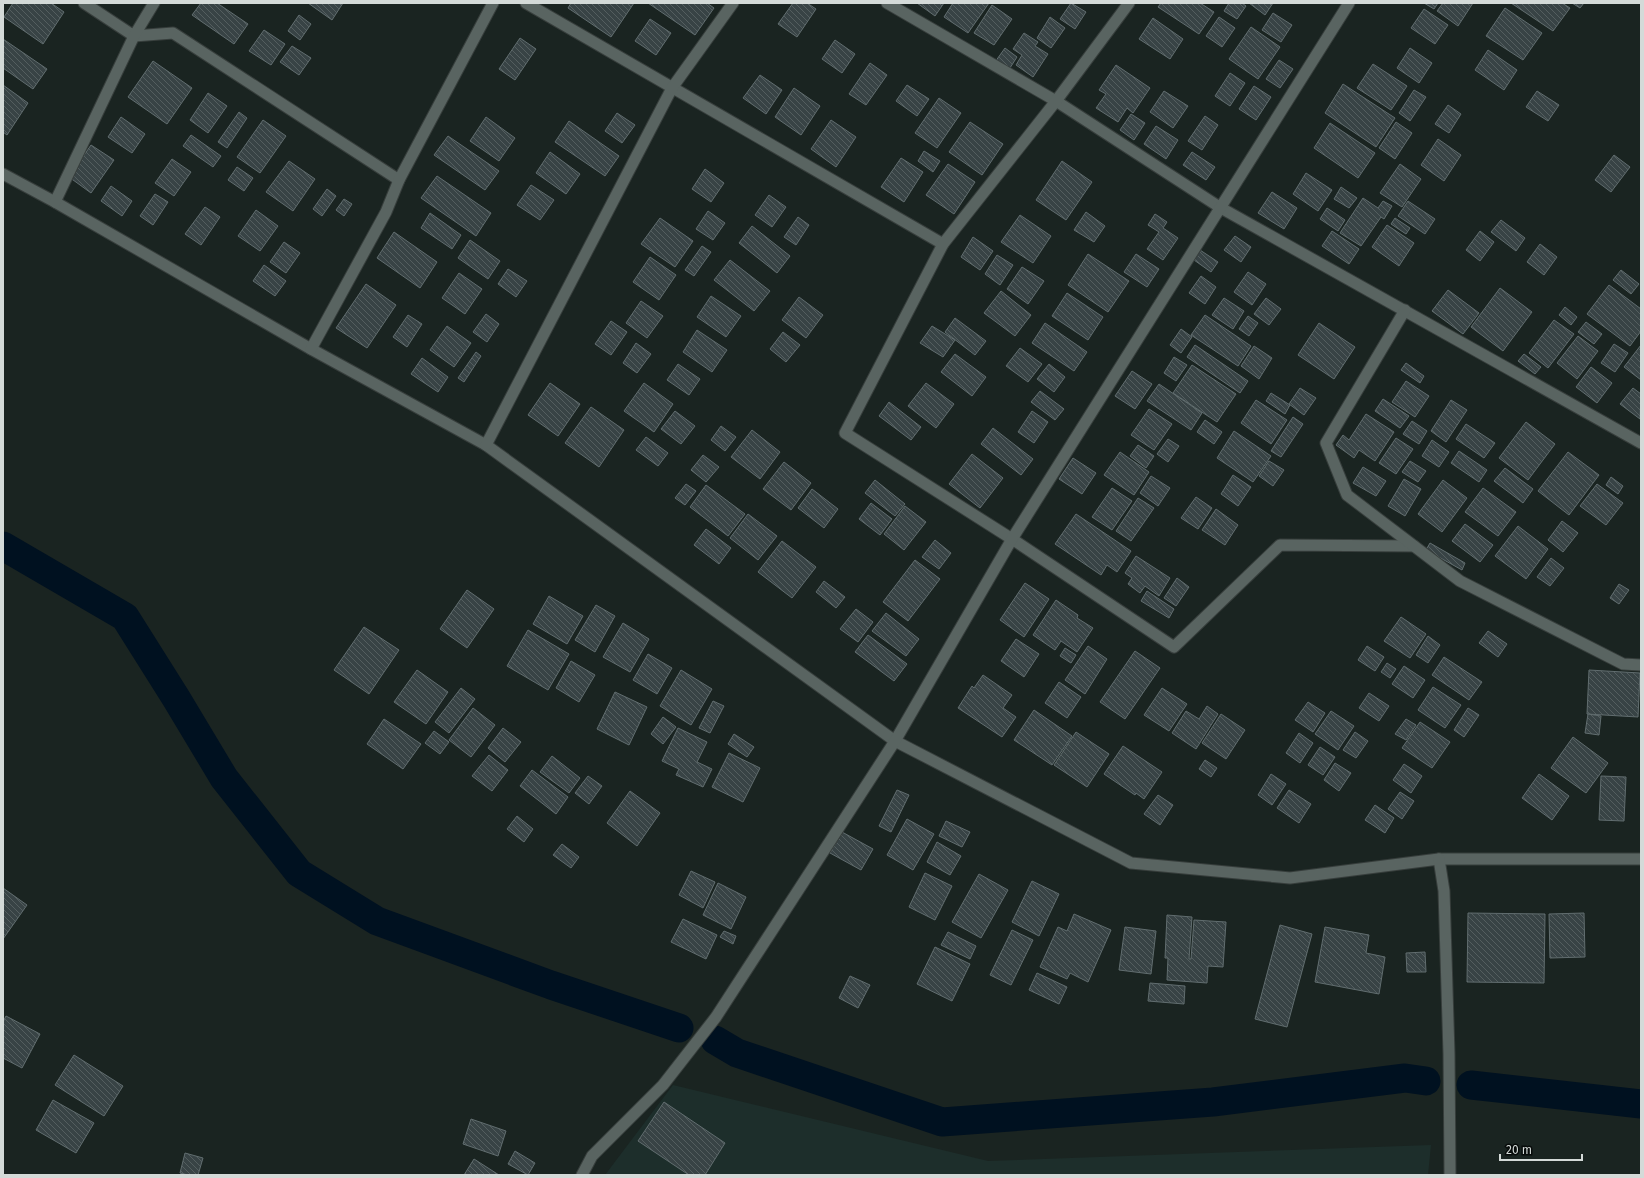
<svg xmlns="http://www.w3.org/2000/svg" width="1644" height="1178" font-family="'Fira Sans',sans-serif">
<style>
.built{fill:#1d2e2b}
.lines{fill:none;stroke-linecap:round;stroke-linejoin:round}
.canal{stroke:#001120;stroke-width:29}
.building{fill:url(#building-back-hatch);stroke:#616d6f}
.minor-casing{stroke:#373e3c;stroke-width:13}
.minor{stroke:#596461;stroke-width:11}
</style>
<defs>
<pattern id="building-back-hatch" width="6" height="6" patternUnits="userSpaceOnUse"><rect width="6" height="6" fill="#384345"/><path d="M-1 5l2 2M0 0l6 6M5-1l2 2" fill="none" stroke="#545e5f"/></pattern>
</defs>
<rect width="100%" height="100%" fill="#1a2421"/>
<polygon class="built" points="673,1085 988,1161 1431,1145 1428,1175 605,1175"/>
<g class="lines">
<g class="canal">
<polyline points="3,546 125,617 176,698 224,778 299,873 377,921 551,985 679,1028"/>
<polyline points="715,1040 737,1053 942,1122 1213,1102 1405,1078 1426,1081"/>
<polyline points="1471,1085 1641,1104"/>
</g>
</g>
<g class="building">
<polygon points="13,3 51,3 64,12 43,44 4,17"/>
<polygon points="201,3 217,3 248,24 234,44 192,15"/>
<polygon points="308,3 343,3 332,20"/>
<polygon points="571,3 634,3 611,37 568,8"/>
<polygon points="648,3 707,3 714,8 695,35"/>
<polygon points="793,3 807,3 816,9 797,37 778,24"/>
<polygon points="917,3 944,3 935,16"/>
<polygon points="953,3 989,3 968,33 944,17"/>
<polygon points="1071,3 1086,12 1075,29 1060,19"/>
<polygon points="1161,3 1200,3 1214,12 1199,34 1158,7"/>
<polygon points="1229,3 1242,3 1246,6 1237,19 1224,11"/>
<polygon points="1249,3 1273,3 1265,15"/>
<polygon points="1424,3 1438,3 1434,9"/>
<polygon points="1443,3 1473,3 1458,26 1437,11"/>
<polygon points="1511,3 1562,3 1570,8 1553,31"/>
<polygon points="1572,3 1584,3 1580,8"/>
<polygon points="992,5 1012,19 994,45 974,33"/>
<polygon points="1505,8 1542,33 1523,60 1486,36"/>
<polygon points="1424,9 1448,25 1435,44 1411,28"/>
<polygon points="1273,13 1292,25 1281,42 1262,30"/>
<polygon points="299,15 311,24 300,40 288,31"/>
<polygon points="1050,17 1065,28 1051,48 1037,38"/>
<polygon points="1219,17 1235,28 1222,47 1206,36"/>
<polygon points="1153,18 1183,39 1170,59 1139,39"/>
<polygon points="650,19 671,33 656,55 635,41"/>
<polygon points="1251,27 1280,47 1258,79 1229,59"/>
<polygon points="264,30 285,44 271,65 249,51"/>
<polygon points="1024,33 1038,42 1035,46 1048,54 1033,77 1016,65 1022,55 1013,49"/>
<polygon points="520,38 536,49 515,80 499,69"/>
<polygon points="3,39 47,69 33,89 3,68"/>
<polygon points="835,40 855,54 842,73 822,59"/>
<polygon points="292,46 311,58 299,75 280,62"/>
<polygon points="1005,48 1017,57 1008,71 995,62"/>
<polygon points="1410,48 1432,63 1419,83 1397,68"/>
<polygon points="1488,50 1517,70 1504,90 1475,70"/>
<polygon points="1279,60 1293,69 1280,88 1266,79"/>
<polygon points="153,61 192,88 167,124 128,97"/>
<polygon points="870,63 887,75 866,105 849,94"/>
<polygon points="1373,64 1407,86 1391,110 1357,88"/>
<polygon points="1116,65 1150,88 1133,113 1127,108 1118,122 1096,108 1106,94 1099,90"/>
<polygon points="1230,73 1245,83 1230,106 1215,96"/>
<polygon points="760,75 782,90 766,114 743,98"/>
<polygon points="1343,84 1395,118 1376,147 1325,113"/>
<polygon points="3,85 28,103 7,135 3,132"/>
<polygon points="907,85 929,99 917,116 896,101"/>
<polygon points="1254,86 1271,97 1256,120 1239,109"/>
<polygon points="794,88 820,106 801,135 775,117"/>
<polygon points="1414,90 1426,97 1410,121 1399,113"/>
<polygon points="1164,91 1188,106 1173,128 1150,112"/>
<polygon points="1537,91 1559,105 1548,121 1526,107"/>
<polygon points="208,93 227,106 208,133 190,120"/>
<polygon points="939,98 961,113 937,148 915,133"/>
<polygon points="1448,105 1461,114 1449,133 1435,124"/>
<polygon points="239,112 247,118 227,148 218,142"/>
<polygon points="617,113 635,125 622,143 605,131"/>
<polygon points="1131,114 1145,123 1134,140 1120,130"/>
<polygon points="1205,116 1218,125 1202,150 1188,141"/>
<polygon points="121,117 145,134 132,153 108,137"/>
<polygon points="486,117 515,138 499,161 470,141"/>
<polygon points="263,120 286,136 260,173 237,157"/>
<polygon points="831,120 856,137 836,167 811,149"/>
<polygon points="569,121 619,156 605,176 555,142"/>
<polygon points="970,122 1003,144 982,175 949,152"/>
<polygon points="1396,122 1412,133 1395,159 1379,148"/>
<polygon points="1330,123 1375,153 1358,178 1314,148"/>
<polygon points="1156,126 1178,140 1166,159 1144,144"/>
<polygon points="191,135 221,156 213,167 183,146"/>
<polygon points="448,136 499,171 485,190 434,155"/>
<polygon points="1438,139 1461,155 1444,181 1421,165"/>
<polygon points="91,145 114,160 91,193 69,177"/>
<polygon points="924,151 940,161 933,172 918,161"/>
<polygon points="550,152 580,174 566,194 536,173"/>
<polygon points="1192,152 1215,167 1206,180 1183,165"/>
<polygon points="1614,155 1630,167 1611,192 1595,180"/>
<polygon points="901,158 923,172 904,202 881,187"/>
<polygon points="172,159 191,172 174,196 155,183"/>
<polygon points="289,161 315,179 293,211 266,192"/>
<polygon points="1062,161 1092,182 1066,220 1036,200"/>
<polygon points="948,164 975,182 954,214 926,195"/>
<polygon points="1400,164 1421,179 1402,207 1380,193"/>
<polygon points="237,167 253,178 244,191 228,180"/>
<polygon points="705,169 724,183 711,202 692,189"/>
<polygon points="1306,173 1332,190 1318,211 1293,194"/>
<polygon points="437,176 491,213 476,236 421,198"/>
<polygon points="531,185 554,200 540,220 517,205"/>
<polygon points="111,186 132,201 122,216 101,201"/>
<polygon points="1341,187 1357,198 1349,208 1334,199"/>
<polygon points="327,189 336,196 322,216 313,209"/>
<polygon points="1272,192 1297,208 1284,229 1258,213"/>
<polygon points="155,194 168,202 153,225 140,216"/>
<polygon points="769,195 786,207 772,227 755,215"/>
<polygon points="1363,198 1378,208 1383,201 1392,206 1384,219 1381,217 1361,246 1340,233"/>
<polygon points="344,199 352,204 344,216 336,210"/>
<polygon points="1408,201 1435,219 1425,234 1398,216"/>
<polygon points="205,207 220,217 201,245 185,234"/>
<polygon points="1327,208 1345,220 1338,231 1320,219"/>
<polygon points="256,210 278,226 260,251 238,236"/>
<polygon points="708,211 725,223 713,240 696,229"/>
<polygon points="1086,212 1105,226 1094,242 1074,230"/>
<polygon points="430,213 461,235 452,249 421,228"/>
<polygon points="1155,214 1167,222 1163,228 1178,238 1163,260 1147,249 1159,232 1148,225"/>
<polygon points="1020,215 1051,236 1033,263 1001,242"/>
<polygon points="798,217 809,225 796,245 784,237"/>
<polygon points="660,218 693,241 675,267 641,244"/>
<polygon points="1395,218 1410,228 1406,234 1391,224"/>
<polygon points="1501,220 1525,238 1516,251 1491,232"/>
<polygon points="1387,225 1414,243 1399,266 1372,247"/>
<polygon points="752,226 790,256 777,273 739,243"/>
<polygon points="1332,231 1359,249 1349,264 1322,246"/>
<polygon points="1480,231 1494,242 1480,261 1466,250"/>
<polygon points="394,232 437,262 420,288 377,258"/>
<polygon points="1235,236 1251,247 1241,262 1224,250"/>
<polygon points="973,237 993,251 980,270 961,257"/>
<polygon points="470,240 500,261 488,279 458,258"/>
<polygon points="284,242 300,253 286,273 270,262"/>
<polygon points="1540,244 1557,257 1544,275 1527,262"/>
<polygon points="702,246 711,252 694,276 685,270"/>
<polygon points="1200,250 1218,262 1211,272 1194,260"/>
<polygon points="1088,254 1129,281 1108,312 1068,285"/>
<polygon points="1136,254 1159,269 1147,287 1124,272"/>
<polygon points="997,255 1013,265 1000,285 985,274"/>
<polygon points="650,257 676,275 659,300 633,282"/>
<polygon points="730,260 770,291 754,311 714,280"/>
<polygon points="264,265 286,281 275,296 253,281"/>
<polygon points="1022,267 1044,281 1028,304 1007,289"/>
<polygon points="508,269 527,281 516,297 498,284"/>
<polygon points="1621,270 1639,284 1631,294 1613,280"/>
<polygon points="1248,272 1266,284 1252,305 1234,292"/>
<polygon points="459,273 482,289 465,314 442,298"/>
<polygon points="1201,276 1216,287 1205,304 1189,293"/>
<polygon points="366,284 396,305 367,348 336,328"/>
<polygon points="1609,285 1641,309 1641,331 1630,346 1587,314"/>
<polygon points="1500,288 1532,312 1503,351 1471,327"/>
<polygon points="1448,290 1479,313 1463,334 1432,311"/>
<polygon points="1001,291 1031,315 1015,336 984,313"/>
<polygon points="1067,293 1103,317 1088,340 1052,316"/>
<polygon points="711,296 741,316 726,337 697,317"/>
<polygon points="799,297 823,315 806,338 782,320"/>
<polygon points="1224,298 1244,311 1233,329 1212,315"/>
<polygon points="1266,298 1281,309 1269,325 1254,314"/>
<polygon points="641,301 663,316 647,338 626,323"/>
<polygon points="1565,307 1577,317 1571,325 1559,315"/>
<polygon points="486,314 499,324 487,342 473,332"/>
<polygon points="408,315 422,324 407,347 393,337"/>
<polygon points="1205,315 1251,346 1238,366 1191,335"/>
<polygon points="1248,316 1258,323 1249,336 1239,329"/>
<polygon points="955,318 986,341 975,355 945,332"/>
<polygon points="1554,320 1574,334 1548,368 1529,353"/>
<polygon points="611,321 627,332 611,355 595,344"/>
<polygon points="1586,322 1602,334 1594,344 1578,332"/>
<polygon points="1045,323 1087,352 1074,371 1032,343"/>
<polygon points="1319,323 1355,347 1334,379 1298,355"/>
<polygon points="447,326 471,343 454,367 430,350"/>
<polygon points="932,326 955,340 943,357 920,343"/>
<polygon points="1181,329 1192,337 1181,353 1170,345"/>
<polygon points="697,330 727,350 712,372 683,352"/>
<polygon points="783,332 800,345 786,362 770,349"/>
<polygon points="1578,336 1598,351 1577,379 1557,363"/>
<polygon points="636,343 651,354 637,373 623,363"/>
<polygon points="1614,344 1628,353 1615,372 1601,363"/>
<polygon points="1195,345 1248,381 1240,393 1187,357"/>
<polygon points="1641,345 1641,380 1624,367"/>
<polygon points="1254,346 1272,358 1259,379 1241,366"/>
<polygon points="1020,348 1042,364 1028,382 1006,366"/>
<polygon points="476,352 481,356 464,382 458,378"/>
<polygon points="955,354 986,377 972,396 941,372"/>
<polygon points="1524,354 1541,367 1535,374 1518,361"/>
<polygon points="1174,357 1187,365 1176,381 1164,373"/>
<polygon points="422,358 448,377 438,392 411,374"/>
<polygon points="1406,363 1424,376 1420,383 1401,370"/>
<polygon points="678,364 700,379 689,395 667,380"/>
<polygon points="1049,364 1065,377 1054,392 1037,379"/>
<polygon points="1192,365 1236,394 1217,422 1173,393"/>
<polygon points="1591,367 1612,383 1597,403 1576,387"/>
<polygon points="1132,371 1152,384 1135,409 1115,396"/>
<polygon points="1406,381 1429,396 1415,417 1392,402"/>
<polygon points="550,383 580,404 558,436 528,415"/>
<polygon points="644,383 673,404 654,432 624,411"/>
<polygon points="926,383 954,404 936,428 908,406"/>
<polygon points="1159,384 1202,413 1191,430 1147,401"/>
<polygon points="1300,388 1316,398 1304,415 1289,404"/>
<polygon points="1633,388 1641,394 1640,419 1620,404"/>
<polygon points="1040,391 1064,409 1055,420 1031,402"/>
<polygon points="1271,393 1290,405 1285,414 1266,401"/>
<polygon points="1383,399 1409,416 1400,428 1375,411"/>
<polygon points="1256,400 1287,420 1271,444 1241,423"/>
<polygon points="1451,400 1467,410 1446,442 1431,431"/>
<polygon points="889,402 921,427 911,440 879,416"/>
<polygon points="591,407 624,430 599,467 565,443"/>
<polygon points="1149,409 1172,424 1154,450 1131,435"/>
<polygon points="675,411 695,426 681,444 661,429"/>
<polygon points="1032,411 1048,422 1034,443 1018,432"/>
<polygon points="1366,414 1394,432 1375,461 1359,450 1354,458 1336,445 1343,435 1349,440"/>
<polygon points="1293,417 1303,424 1281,457 1271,451"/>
<polygon points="1205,420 1222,432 1214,444 1197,432"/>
<polygon points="1412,421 1427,431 1419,444 1403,434"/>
<polygon points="1526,422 1555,444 1528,480 1499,458"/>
<polygon points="1466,424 1495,443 1484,458 1456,439"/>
<polygon points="721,426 736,437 725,451 711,440"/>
<polygon points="993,428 1033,459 1021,475 981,444"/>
<polygon points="752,430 780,452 760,479 731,457"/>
<polygon points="1234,431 1271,456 1253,482 1217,458"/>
<polygon points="646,437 668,453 658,466 636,450"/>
<polygon points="1396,438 1413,449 1396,474 1379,463"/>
<polygon points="1168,439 1179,446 1168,462 1157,454"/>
<polygon points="1432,440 1449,452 1439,467 1422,456"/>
<polygon points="1138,445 1154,456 1146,468 1130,456"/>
<polygon points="1459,451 1487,470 1479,482 1451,463"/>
<polygon points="1120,452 1149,472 1134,495 1104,475"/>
<polygon points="1568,452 1599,475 1569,515 1538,491"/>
<polygon points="972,454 1003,478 980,508 949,484"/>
<polygon points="703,455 719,467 706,482 691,470"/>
<polygon points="1073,458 1096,473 1082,494 1059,479"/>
<polygon points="1269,461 1284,470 1273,486 1259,476"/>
<polygon points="1410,461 1426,471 1418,482 1402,472"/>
<polygon points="784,462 811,483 791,510 763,489"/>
<polygon points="1363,467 1386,481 1376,496 1353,483"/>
<polygon points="1505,468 1533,489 1523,503 1494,481"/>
<polygon points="1233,475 1251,487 1238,506 1221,494"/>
<polygon points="1151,476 1170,488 1158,506 1140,493"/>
<polygon points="1611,477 1623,486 1618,494 1606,485"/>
<polygon points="1404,479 1421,489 1405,516 1388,506"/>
<polygon points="875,480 905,504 895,516 865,493"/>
<polygon points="1443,480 1467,498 1442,532 1418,514"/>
<polygon points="686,484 696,491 685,505 675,498"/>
<polygon points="1597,484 1623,503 1606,525 1580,506"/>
<polygon points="706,485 745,514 728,536 690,507"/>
<polygon points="1112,488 1132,501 1112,530 1092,517"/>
<polygon points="1483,488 1516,512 1498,536 1465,512"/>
<polygon points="812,489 838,509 824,528 798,508"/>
<polygon points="1196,497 1212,508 1198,529 1181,518"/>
<polygon points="1138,498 1154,508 1131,541 1116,531"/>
<polygon points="871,503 892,519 880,535 859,519"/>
<polygon points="905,506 926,522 904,550 884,534"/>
<polygon points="1216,509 1238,525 1225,545 1202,530"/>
<polygon points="748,514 777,536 758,560 730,538"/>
<polygon points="1076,514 1131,551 1117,572 1107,565 1101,575 1055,544"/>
<polygon points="1562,521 1578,533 1563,552 1548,540"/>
<polygon points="1465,524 1493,545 1480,562 1452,541"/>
<polygon points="1518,526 1548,549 1526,579 1495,556"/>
<polygon points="706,529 731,548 719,564 694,545"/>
<polygon points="935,540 951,553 939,569 922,557"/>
<polygon points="782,541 816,567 792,598 758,572"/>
<polygon points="1430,543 1465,563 1462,570 1426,550"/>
<polygon points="1136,556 1170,578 1159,596 1145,586 1140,593 1128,584 1132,578 1125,573"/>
<polygon points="1551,558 1564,568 1550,586 1537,577"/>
<polygon points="915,560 940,579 908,621 883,602"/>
<polygon points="1177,578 1189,587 1176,606 1164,598"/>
<polygon points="824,581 845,597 836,608 816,592"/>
<polygon points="1025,583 1049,599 1024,637 1000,620"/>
<polygon points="1619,584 1629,590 1619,604 1610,598"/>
<polygon points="467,590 494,609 467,648 440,629"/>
<polygon points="1147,591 1174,609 1169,618 1141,601"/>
<polygon points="549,596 583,616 567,644 533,624"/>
<polygon points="1056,600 1078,615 1077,618 1093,628 1077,652 1061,641 1055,650 1033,635"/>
<polygon points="596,605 615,616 595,652 575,640"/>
<polygon points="856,609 873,622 858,642 840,629"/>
<polygon points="886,613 919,639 906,656 872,631"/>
<polygon points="1401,617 1426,634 1410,658 1384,641"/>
<polygon points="623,623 649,639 630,672 603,657"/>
<polygon points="364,627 399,650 369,694 334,670"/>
<polygon points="528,630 569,654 548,690 507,666"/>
<polygon points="1488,631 1507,644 1498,657 1479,643"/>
<polygon points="868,635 907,664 894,681 855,652"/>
<polygon points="1428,636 1440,645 1428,663 1416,655"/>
<polygon points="1016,639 1039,654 1024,677 1001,661"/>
<polygon points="1088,646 1107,659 1085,694 1065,680"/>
<polygon points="1367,646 1384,657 1375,671 1358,660"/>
<polygon points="1065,648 1076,655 1071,663 1060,656"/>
<polygon points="1135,651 1160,668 1125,719 1100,702"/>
<polygon points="648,654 672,668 657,694 633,680"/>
<polygon points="1444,657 1482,682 1469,700 1432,675"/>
<polygon points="571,661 595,675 579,702 556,688"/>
<polygon points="1387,663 1396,669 1390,678 1381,672"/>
<polygon points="1404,666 1425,680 1413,698 1392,684"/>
<polygon points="417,670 448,692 426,724 394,702"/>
<polygon points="681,670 712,689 691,725 660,706"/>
<polygon points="1589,670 1640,673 1638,717 1587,714"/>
<polygon points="983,675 1012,695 1003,708 1016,717 1002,737 958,708 972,686 974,688"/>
<polygon points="1059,682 1081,697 1067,718 1045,703"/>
<polygon points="1433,687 1461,705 1445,728 1418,710"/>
<polygon points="461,688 475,699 449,733 435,722"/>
<polygon points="1162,688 1187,704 1169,731 1144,715"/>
<polygon points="615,692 647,707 629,745 597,729"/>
<polygon points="1369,693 1389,706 1379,721 1359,708"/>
<polygon points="713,701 724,706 710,733 699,728"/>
<polygon points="1308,702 1325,713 1313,732 1295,720"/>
<polygon points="1207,706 1218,714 1196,749 1172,733 1186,711 1199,719"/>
<polygon points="473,708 495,725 471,757 449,740"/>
<polygon points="1468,708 1479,715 1464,737 1454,730"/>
<polygon points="1034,710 1072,736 1052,765 1014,740"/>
<polygon points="1331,711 1354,726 1338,750 1315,734"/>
<polygon points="1221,714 1245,730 1226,759 1202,743"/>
<polygon points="1588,714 1601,716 1599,735 1585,733"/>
<polygon points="663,717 676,727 663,744 651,734"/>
<polygon points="384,719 421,744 403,769 367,744"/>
<polygon points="1406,719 1416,725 1406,740 1395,734"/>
<polygon points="1420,722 1450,742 1432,768 1402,748"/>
<polygon points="503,728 521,742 505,762 488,748"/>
<polygon points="678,728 707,742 697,762 712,769 703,787 676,775 679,769 662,761"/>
<polygon points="434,731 449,742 440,754 425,743"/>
<polygon points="1076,732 1109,754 1087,787 1054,765"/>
<polygon points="1355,732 1368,741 1356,758 1343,750"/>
<polygon points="1299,733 1313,743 1300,763 1286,753"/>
<polygon points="734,734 754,747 747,757 728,744"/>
<polygon points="1573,737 1608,763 1586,793 1551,768"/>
<polygon points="1123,746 1162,772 1144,799 1136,793 1135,795 1104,774"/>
<polygon points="1320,747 1335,757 1323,775 1308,765"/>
<polygon points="729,753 760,768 743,802 712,787"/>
<polygon points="489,755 508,770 492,791 472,776"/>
<polygon points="552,756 580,778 569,793 540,772"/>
<polygon points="1205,760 1217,768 1211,777 1199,769"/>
<polygon points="1335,763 1351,773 1339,791 1324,780"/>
<polygon points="1404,764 1422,776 1411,793 1393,780"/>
<polygon points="532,770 568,797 556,814 520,786"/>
<polygon points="1271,774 1286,784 1272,805 1258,795"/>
<polygon points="1539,774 1569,796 1552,820 1522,798"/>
<polygon points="588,776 602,786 589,804 575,793"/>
<polygon points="1601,776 1626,777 1624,821 1599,820"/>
<polygon points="897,790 909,795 891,832 879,826"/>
<polygon points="1289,790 1311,804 1299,823 1277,808"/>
<polygon points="630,791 660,813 637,846 607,823"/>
<polygon points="1400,792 1414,801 1402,819 1388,809"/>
<polygon points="1158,795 1173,805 1160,825 1144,814"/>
<polygon points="1375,805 1394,818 1385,833 1365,820"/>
<polygon points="517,816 533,829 524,842 507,829"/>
<polygon points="907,819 934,834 913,870 887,855"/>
<polygon points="946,821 970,832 962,847 939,836"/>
<polygon points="842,832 873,849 861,870 830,853"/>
<polygon points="937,842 961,856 950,875 927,862"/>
<polygon points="562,844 579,857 571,868 553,855"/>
<polygon points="691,871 715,882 703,908 679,895"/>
<polygon points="925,873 952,886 935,920 909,907"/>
<polygon points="979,874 1008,890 981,938 952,922"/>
<polygon points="1032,881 1059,894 1039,936 1012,922"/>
<polygon points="718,883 746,897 731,929 703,915"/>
<polygon points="3,888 27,905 3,939"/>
<polygon points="1468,913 1545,914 1544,983 1467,982"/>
<polygon points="1584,913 1585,957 1550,958 1549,914"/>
<polygon points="1074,914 1111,930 1088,982 1070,973 1067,979 1040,967 1058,927 1067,931"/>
<polygon points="1167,915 1192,917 1189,959 1191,959 1194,920 1226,922 1223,967 1208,966 1207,983 1167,980 1168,958 1165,958"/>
<polygon points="683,919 717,935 706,959 671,942"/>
<polygon points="1280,925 1312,934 1287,1027 1255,1019"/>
<polygon points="1125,927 1156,931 1151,974 1119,970"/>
<polygon points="1325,927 1369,935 1366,953 1385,957 1379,994 1315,982"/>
<polygon points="1012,930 1033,940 1011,985 990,975"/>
<polygon points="724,931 736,936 733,944 720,937"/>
<polygon points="948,932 976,946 970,959 941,945"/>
<polygon points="935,947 970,964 952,1001 917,984"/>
<polygon points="1425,952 1426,972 1407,972 1406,953"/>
<polygon points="1037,973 1067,987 1059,1004 1029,990"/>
<polygon points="850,976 870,985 858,1008 839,998"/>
<polygon points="1150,983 1185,986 1184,1004 1148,1001"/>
<polygon points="6,1016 40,1034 22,1068 3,1058 3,1022"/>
<polygon points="74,1055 123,1086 104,1116 55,1085"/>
<polygon points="53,1100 94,1123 76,1153 36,1130"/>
<polygon points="664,1102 725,1143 705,1175 689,1175 638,1141"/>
<polygon points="471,1119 506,1131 498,1156 463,1144"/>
<polygon points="515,1151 535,1163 528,1175 508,1164"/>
<polygon points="185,1153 203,1158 198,1175 188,1175 180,1173"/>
<polygon points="474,1159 499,1175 464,1175"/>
</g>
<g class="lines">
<g class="minor-casing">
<g id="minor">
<polyline points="84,3 134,36 173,33 399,180"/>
<polyline points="526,3 943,244"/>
<polyline points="887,3 1056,101 1221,208 1641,443"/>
<polyline points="1129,3 1056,101 943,244 845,433 1012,539 1174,647 1280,545 1414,546"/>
<polyline points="3,174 55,202 311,349 486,445 895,741 1131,863 1290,878 1439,859 1641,859"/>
<polyline points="55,202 134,36 154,3"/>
<polyline points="1405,310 1326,443 1347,495 1460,581 1623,664 1641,665"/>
<polyline points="311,349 386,212 399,180 493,3"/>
<polyline points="486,445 672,88 733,3"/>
<polyline points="1439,859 1444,891 1449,1054 1450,1175"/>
<polyline points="582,1175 592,1156 663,1085 716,1017 895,741 1012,539 1349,3"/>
</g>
</g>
<use href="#minor" class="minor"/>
</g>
<rect width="1644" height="1178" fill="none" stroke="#d4dad8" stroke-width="8"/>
<path d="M1500 1154v6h82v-6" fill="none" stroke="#d4dad8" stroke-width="2"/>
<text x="1506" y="1154" font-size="12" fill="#d4dad8" stroke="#080c0b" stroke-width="3" paint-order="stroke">20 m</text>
</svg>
